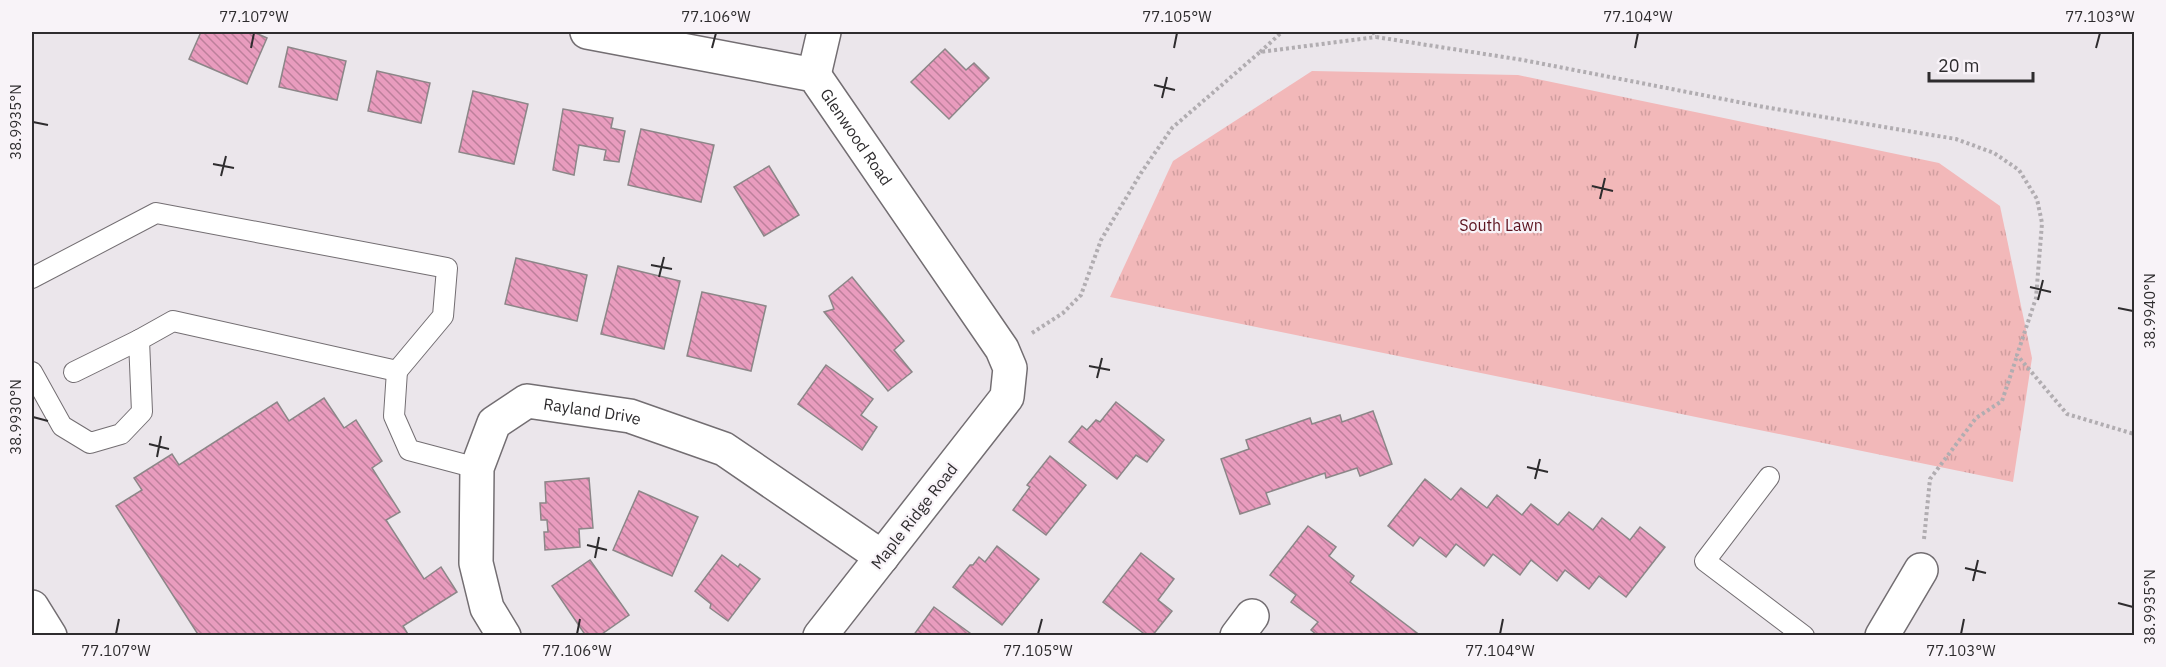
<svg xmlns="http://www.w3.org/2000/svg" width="2166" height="667" font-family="'IBM Plex Sans',sans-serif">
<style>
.park{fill:url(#park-tufts)}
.building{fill:url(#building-back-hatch);stroke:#8c8688;stroke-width:1.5}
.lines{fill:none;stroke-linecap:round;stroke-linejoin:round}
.lane-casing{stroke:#736e72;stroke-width:22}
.street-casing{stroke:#736e72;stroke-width:36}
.primary-casing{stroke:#736e72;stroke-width:36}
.path{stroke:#b1adb1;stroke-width:4;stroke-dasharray:3 3;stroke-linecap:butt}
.lane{stroke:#fff;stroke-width:20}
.street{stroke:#fff;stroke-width:33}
.primary{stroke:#fff;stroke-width:33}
.ticks{fill:none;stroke:#2e2c2e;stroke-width:2}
.labels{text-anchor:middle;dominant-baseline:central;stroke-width:4.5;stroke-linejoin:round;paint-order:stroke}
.street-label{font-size:16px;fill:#2e2c2e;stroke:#f8f3f8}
.park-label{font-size:16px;fill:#5b121e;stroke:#f8f3f8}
.neatline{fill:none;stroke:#2e2c2e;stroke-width:2}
.ticks-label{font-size:15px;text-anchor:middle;fill:#2e2c2e}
</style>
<defs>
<pattern id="park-tufts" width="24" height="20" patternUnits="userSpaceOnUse" patternTransform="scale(1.5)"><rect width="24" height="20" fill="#f2b8b9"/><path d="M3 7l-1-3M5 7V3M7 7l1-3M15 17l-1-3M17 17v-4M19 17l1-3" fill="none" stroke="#d09e9f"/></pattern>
<pattern id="building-back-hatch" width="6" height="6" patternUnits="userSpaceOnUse" patternTransform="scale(1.5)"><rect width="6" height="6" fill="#e99cbe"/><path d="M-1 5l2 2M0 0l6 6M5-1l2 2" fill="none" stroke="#bd7f9b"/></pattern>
</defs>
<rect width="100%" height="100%" fill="#ebe6eb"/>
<polygon class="park" points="1312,71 1518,75 1939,163 2000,206 2032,358 2013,482 1110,297 1173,161"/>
<g class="building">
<polygon points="201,32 253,32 267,38 247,84 189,59"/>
<polygon points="288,47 346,61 337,100 279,87"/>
<polygon points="945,49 966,70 974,63 989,78 949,119 911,82"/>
<polygon points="377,71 430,83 421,123 368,111"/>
<polygon points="473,91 528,104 514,164 459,152"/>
<polygon points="563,109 613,118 611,128 625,131 619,162 604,160 606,150 579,145 574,175 553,170"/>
<polygon points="641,129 714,145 701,202 628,185"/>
<polygon points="769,166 799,215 764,236 734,187"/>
<polygon points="516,258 587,275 577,321 505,304"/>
<polygon points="618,266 680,281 664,349 601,334"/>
<polygon points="852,277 904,341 894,350 912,372 888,391 824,312 834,309 829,296"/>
<polygon points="702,292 766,306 751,371 687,356"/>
<polygon points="826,365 873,399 861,415 877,427 862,450 798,404"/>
<polygon points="324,398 344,428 356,420 382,461 372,468 400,512 386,520 424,579 441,567 457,592 403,626 409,636 199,636 116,506 142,490 134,478 172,454 179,465 277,402 289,421"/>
<polygon points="1116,402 1164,440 1147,462 1136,455 1117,479 1069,442 1082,426 1087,430 1096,420 1100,422"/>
<polygon points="1373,411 1392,464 1360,476 1357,468 1326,478 1325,473 1266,493 1270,504 1240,514 1221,459 1249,449 1246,440 1310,418 1312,424 1340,415 1342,422"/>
<polygon points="1050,456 1086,485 1046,535 1013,510 1030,487 1027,485"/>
<polygon points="589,478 593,528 579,529 580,547 545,550 544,532 548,532 547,520 541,520 540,503 546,503 545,482"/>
<polygon points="1425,479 1451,500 1461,488 1487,508 1497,495 1522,515 1531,504 1558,525 1569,512 1593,530 1602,518 1630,540 1640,527 1665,547 1626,597 1599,576 1589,589 1565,570 1557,581 1531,560 1520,575 1493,554 1484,566 1456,544 1446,557 1420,537 1413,546 1388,526"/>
<polygon points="639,491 698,517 672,576 613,550"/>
<polygon points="1308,526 1336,547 1329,556 1354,576 1350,582 1421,636 1318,636 1311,630 1318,622 1291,602 1296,595 1270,575"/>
<polygon points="997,546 1039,579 1002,625 953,587 970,565 973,565 979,557 985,562"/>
<polygon points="1141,553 1174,579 1158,600 1172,611 1152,636 1147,636 1103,602"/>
<polygon points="722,555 738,567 740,564 760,579 728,621 710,608 711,604 695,591"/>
<polygon points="590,560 629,615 599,636 586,636 552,586"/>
<polygon points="934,607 974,636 913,636"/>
</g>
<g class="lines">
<g class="lane-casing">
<g id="lane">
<polyline points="32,278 156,213 447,268 443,316 397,371 173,321 139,340 142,412 121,434 90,443 62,426 32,372"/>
<polyline points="397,371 394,416 409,450 477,468"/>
<polyline points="74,372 139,340"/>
<polyline points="1769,477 1705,561 1804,636"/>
</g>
</g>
<g class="street-casing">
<g id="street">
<path id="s1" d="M587 32 814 75 1002 349 1010 368 1007 397 820 636"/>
<polyline points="814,75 824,32"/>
<path id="s2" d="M504 636 487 608 476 563 477 468 494 423 527 401 630 416 724 449 882 557"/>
<polyline points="1237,636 1252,616"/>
<polyline points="1882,636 1921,570"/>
</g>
</g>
<g class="primary-casing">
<polyline id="primary" points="32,607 50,636"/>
</g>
<g class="path">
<polyline points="1373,32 1376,37 1523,60 1764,107 1956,139 1994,153 2019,170 2037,199 2042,223 2036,298 2017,355 2067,414 2134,434"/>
<polyline points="1260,52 1282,32"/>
<polyline points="1032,333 1063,313 1081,295 1101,240 1141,173 1172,128 1260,52 1376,37"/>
<polyline points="1924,539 1930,479 1976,418 2002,401 2017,356"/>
</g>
<use href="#lane" class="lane"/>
<use href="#street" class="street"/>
<use href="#primary" class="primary"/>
</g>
<path class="ticks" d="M251 48 254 33M712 48 716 33M1174 48 1177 33M1635 48 1638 33M2096 48 2100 33M1154 85 1175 90M1162 98 1167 77M33 122 48 125M213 164 234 168M221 176 226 156M1592 186 1613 191M1600 199 1605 178M651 265 672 269M659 277 664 257M2030 287 2051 292M2038 300 2043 280M2118 308 2133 311M1089 366 1110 370M1097 378 1102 358M33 417 48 421M149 444 169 449M157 457 161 436M1527 467 1548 472M1535 479 1540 459M587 545 607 550M595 558 599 537M1965 568 1986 573M1973 581 1978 560M2118 603 2133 607M116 634 119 619M577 634 580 619M1038 634 1042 619M1500 634 1503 619M1961 634 1964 619"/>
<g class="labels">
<g class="street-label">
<text stroke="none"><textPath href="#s1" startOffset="306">Glenwood Road</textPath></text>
<text stroke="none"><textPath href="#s2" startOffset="328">Rayland Drive</textPath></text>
<text transform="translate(914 516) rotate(-52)">Maple Ridge Road</text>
</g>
<g class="park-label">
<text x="1501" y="225">South Lawn</text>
</g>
</g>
<rect width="2166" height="667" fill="none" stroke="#f8f3f8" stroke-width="66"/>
<path d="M1929 72v9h104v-9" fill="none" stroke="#2e2c2e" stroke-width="3"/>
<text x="1938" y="72" font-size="18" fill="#2e2c2e" stroke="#f8f3f8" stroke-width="4.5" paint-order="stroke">20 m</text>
<rect x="33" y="33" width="2100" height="601" class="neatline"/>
<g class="ticks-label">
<text x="254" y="22">77.107°W</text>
<text x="716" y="22">77.106°W</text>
<text x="1177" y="22">77.105°W</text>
<text x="1638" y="22">77.104°W</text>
<text x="2100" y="22">77.103°W</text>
<text transform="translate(16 122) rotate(-90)" y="5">38.9935°N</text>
<text transform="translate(2150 311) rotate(-90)" y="5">38.9940°N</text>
<text transform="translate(16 417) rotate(-90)" y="5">38.9930°N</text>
<text transform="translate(2150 607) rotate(-90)" y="5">38.9935°N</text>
<text x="116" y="656">77.107°W</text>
<text x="577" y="656">77.106°W</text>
<text x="1038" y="656">77.105°W</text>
<text x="1500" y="656">77.104°W</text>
<text x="1961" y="656">77.103°W</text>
</g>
</svg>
